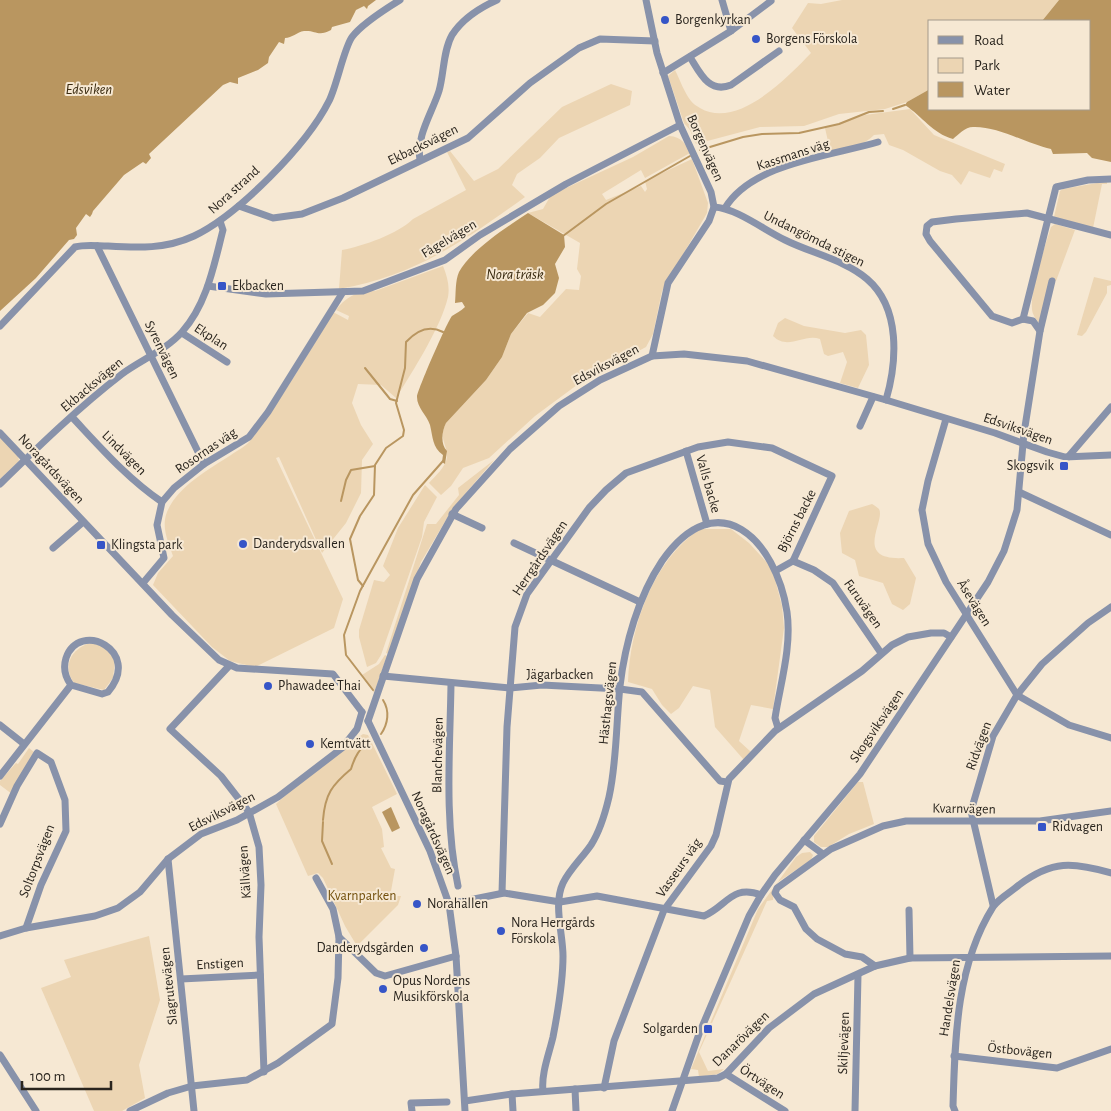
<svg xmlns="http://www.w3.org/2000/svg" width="1111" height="1111" font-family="'Alegreya Sans',sans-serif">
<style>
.green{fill:#ecd5b3}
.water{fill:#b99660}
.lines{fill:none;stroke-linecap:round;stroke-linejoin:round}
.stream{stroke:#b99660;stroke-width:2}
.minor{stroke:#8892aa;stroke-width:7}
.poi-dot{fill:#3655c7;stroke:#f6e8d3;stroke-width:2}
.labels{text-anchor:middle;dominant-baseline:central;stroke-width:4;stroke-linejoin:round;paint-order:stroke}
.poi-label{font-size:14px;fill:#2a251e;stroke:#f6e8d3;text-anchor:start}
.street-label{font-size:14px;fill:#2a251e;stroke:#f6e8d3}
.park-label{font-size:14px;fill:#724f0b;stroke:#f6e8d3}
.water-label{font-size:15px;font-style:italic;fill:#392a10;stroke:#f6e8d3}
</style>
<rect width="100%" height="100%" fill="#f6e8d3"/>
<g class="green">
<path d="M842 0H1059L1042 21H930V89L907 102 885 109 839 114 804 126 760 127 696 144 690 130 684 123 668 76 675 70C680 80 684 92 691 101 693 104 697 106 700 108 737 130 787 78 811 53L792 28 808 3 821 4Z"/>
<path d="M611 84 632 91 630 105 559 138 540 158 517 174 512 185 525 197C464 241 415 276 339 289L342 250C363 246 398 234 413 219L466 190 447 152 450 151 474 181 498 169 562 107Z"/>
<path d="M910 109 934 135 1005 164 1002 172 994 169 990 178 969 171 961 185 952 175 940 171 903 150 889 145 884 134 874 135C864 145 844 153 830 150L825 128 865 115Z"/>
<path d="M669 136C682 137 685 143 690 153L645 178 641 170 602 194 606 200 641 186 645 192 647 189 645 181 692 159 708 203 707 213 662 291 653 334 646 347 581 382 535 416 489 458 463 468 451 486 441 495 429 483C435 476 446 467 447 457 447 443 438 438 446 423L486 380 502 357 511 334 528 313 540 317 566 289 579 290 581 276 577 269 580 243 528 213 543 209 551 195 633 157Z"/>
<polygon points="1103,182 1107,182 1107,184 1102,184 1093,228 1054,217 1060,191 1063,189"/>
<path d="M1055 224 1075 230 1056 281 1050 280 1039 323C1036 319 1032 314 1032 309 1030 290 1045 246 1051 227Z"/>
<path d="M443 266C447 276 450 286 448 297 441 327 413 371 396 398L381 385 358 384 352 403 361 425 373 444 362 460 361 493 346 523 322 553 279 457 276 458 343 599 334 628 255 667 238 663 230 661 212 647 153 585 158 573 173 556C168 542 161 527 167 512 178 486 208 470 231 455 236 451 245 447 249 442 280 402 307 356 333 312L348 320 349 316 336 310C345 297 359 290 375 291Z"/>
<polygon points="1094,277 1111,281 1111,285 1107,286 1107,293 1086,332 1082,336 1077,335"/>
<path d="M785 318 804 326 845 333 861 330 866 335 869 365 858 388 840 383 847 362 843 352 828 356 824 354 820 339C804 333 788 351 773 336L778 323Z"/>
<polygon points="0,436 18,455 19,461 0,479"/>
<polygon points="494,460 453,508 421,562 389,654 386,653 427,524 436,524 459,495 458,488"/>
<polygon points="425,485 437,497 424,522 422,537 381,655 376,663 367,667 359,637 359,630 374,580 384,582 390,575 383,566 398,528"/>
<path d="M872 504C875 506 877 507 879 509 886 521 852 561 904 558L916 578 910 604 903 610 892 604 883 583 859 576 855 560 842 553 840 533 849 511Z"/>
<path d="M700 529H731L749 543 772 568 782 606 784 628 773 709 751 705 739 741 751 752 744 760 715 727 710 690 693 686 679 708 671 714 662 705 652 689 628 682C630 627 653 560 700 529Z"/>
<path d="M90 643 104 646 115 660 113 678 104 690 74 683C62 666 71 649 90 643Z"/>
<polygon points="385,655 387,656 374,693 362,675 379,664"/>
<polygon points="363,734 368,735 397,794 372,807 382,829 384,847 381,848 391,868 395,869 391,891 394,896 401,896 398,905 357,946 345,926 323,878 318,873 308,876 276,804 318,766"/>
<polygon points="29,748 35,753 12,794 0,785 0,781 16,763 18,764"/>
<polygon points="858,782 863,782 874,824 849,834 828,847 821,847 814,842 814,836"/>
<polygon points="810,852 813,855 811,860 778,882 774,888 773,900 767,901 699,1052 708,1071 724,1069 718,1074 699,1077 698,1070 691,1069 758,909 796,857 802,853"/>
<polygon points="149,936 160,1000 139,1065 145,1098 122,1111 94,1111 41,988 71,977 64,960"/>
</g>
<g class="water">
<path d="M0 0H376L368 6 367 9 364 6 356 10 350 22 332 27 331 30C318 37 316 30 304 31 297 32 292 38 285 38L284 44 279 42 269 57 268 63 258 70 238 78V84L230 82 223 85 149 154 151 158 146 164 143 162 124 175 93 211 92 214 90 217 86 214 76 228 77 235 74 239 69 240 36 278 0 311Z"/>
<path d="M1059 0H1111V162L1092 158 1087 153 1053 154 1051 149C1027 144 998 126 973 127 965 127 958 135 953 139 932 133 923 117 905 105L907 102 930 89V109H1090V21H1042Z"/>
<path d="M528 213 564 235 565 247 555 264 559 278 555 293 543 305 527 313 511 334 502 357 486 380 446 423C442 431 440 444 447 451L445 464 442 462 443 455C432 447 433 437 430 425 427 415 417 408 417 397 417 391 448 320 452 316 456 313 461 311 465 307L462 302 455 303C456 293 455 281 459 272 471 250 507 227 528 213Z"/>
<polygon points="391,807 400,828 392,832 382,812"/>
</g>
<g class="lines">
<g class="stream">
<polyline points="893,109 905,105"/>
<polyline points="700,150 743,137 762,134 799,133 839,124 869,112 883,111"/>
<polyline points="563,236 606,204 690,156"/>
<polyline points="365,368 390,399 397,401"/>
<polyline points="341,501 346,480 351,470 375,466"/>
<path d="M363 586 358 580 350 539 360 516 374 495 375 465 386 448 403 436 404 430 396 403 405 368 406 342C416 331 428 324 443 332"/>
<polyline points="373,690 346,655 344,635 360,591 413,495 443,461"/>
<path d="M381 734C388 724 390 711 383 700"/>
<path d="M323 820C325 794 332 785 351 769 355 756 359 749 370 741"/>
<polyline points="323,822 322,841 332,864"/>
</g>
<g class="minor">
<polyline points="646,0 657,53 680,125 711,192 714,207 709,221 668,283 652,356"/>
<polyline points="722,0 731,31"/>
<path d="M690 57C700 73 709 94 731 85L779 51"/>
<polyline points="663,73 731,31 771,1"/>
<path d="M420 160C416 136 432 113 439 91 444 74 443 51 452 35 463 18 479 8 497 0"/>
<polyline points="239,206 273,218 302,214 343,198 468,138 530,83 579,48 600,39 655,41"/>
<path d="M714 207C736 208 764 230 785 240 811 253 845 260 867 279 901 308 897 362 886 400"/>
<path d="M725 208C752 163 831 156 878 142"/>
<polyline points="97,246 204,464"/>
<polyline points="208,286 266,294 363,291 445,260 480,235 566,184 680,125"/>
<polyline points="1023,319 1012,323 992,316 930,241 926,234 927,226 932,222 956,219 1027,213 1111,235"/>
<polyline points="1023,319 1056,187 1088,180 1111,179"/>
<path d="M0 326 75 247C86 244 97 246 108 246 138 248 166 249 194 236 238 215 307 145 329 101 337 85 344 48 352 37 361 25 387 8 400 0"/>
<polyline points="1040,331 1052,281"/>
<polyline points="182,333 227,362"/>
<path d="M72 417C101 448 127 478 162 502"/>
<polyline points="946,419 928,481 922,510 928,544 946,582 1017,695 1069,725 1111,738"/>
<polyline points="860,426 873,397"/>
<polyline points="0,433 172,615 219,660 237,668 333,674 362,712"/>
<polyline points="686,451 707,524"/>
<polyline points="1068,457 1111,407"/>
<path d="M0 484C39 446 79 407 122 374 141 360 166 350 182 332 207 304 214 265 223 230L220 221"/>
<polyline points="1019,492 1111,535"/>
<polyline points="452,514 482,528"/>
<polyline points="514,543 640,602"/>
<polyline points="53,548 83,522"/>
<polyline points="793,561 814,570 833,583 881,653"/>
<polyline points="143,583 164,558 157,525 162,502 174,488 204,464 249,437 268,412 343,292"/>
<polyline points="229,666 170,729 221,776 249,812 259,847 261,885 259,937 264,1072"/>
<polyline points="383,676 510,688 542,685 620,689 642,692 720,781 727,782"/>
<path d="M451 684C450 751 444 820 458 886"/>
<polyline points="368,721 417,579 456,509 510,449 559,406 600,380 652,356 684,354 747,361 886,400 995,433 1047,452 1065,457 1111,455"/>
<polyline points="368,721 430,851 449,904 456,956 465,1111"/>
<polyline points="0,725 24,744"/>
<path d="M0 776 71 685 102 694 108 692C143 651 79 619 66 658 63 668 65 677 71 685"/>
<polyline points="0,824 17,786 37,753 51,762 65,800 66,831 41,885 26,928"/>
<polyline points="804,840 823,854"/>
<polyline points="168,859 194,1111"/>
<polyline points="316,878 333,909 339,937 376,973 385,976 456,956"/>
<polyline points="502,893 507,727 515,627 527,594 589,508 606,490 626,473 698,447 728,442 772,448 832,476 793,561 777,570"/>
<path d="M449 904 504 893 560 902 597 896 704 916C727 906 732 884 761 895"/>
<polyline points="993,905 971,811 993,736 1017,695 1042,664 1088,623 1111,607"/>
<polyline points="909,910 910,958"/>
<polyline points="0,936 26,928 95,916 118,908 140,892 168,859 201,834 237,820 278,797 342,748 357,729 362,712"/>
<polyline points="875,966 862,957 845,954 817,939 806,929 794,907 780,900 775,893 777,888 831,849 883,826 906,821 1040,821 1111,811"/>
<polyline points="181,979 260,975"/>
<polyline points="0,1055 36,1111"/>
<polyline points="954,1056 1057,1068 1111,1049"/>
<polyline points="726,1074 785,1111"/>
<polyline points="604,1088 614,1041 664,910 711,846 716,835 729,779 775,731 862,671 892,645 908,637 931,633 944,633 951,637"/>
<polyline points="575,1089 576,1111"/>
<path d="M543 1091C541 1074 549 1054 553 1037 558 1011 563 983 563 956 563 934 553 904 563 883 570 869 582 858 591 845 600 831 605 814 609 797 617 761 616 723 620 686 625 644 638 597 662 561 718 481 776 540 787 612 792 647 780 685 775 718L778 728"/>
<polyline points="512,1094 513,1111"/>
<polyline points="465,1101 512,1094 718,1078 726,1074 769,1028 814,994 875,966 910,958 1111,956"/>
<polyline points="130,1111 168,1093 192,1086 247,1080 278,1063 332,1024 338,978 339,937"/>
<polyline points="412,1111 411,1103 447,1102"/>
<polyline points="672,1111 699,1034 749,916 761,895 775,875 860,774 988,582 1004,551 1017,510 1024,433 1040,331 1033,321 1023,319"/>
<polyline points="855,1111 858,975"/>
<path d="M955 1111 953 1106C955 1039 956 966 993 907 998 899 1011 892 1019 885 1052 860 1073 862 1111 873"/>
</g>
</g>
<g class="poi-dot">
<circle cx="665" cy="20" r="5"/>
<circle cx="756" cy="39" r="5"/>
<rect x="217" y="281" width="10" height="10" rx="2.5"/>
<rect x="1059" y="461" width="10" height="10" rx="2.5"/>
<circle cx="243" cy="544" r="5"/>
<rect x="96" y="540" width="10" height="10" rx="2.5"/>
<circle cx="268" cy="686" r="5"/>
<circle cx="310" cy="744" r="5"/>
<rect x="1037" y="822" width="10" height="10" rx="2.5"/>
<circle cx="417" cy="904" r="5"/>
<circle cx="501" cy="931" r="5"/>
<circle cx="424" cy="948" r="5"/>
<circle cx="383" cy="989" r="5"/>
<rect x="703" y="1024" width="10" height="10" rx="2.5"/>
</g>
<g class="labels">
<g class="poi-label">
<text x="675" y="20">Borgenkyrkan</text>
<text x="766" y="39">Borgens Förskola</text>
<text x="232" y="286">Ekbacken</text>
<text x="1054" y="466" text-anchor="end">Skogsvik</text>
<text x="253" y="544">Danderydsvallen</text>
<text x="111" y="545">Klingsta park</text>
<text x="278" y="686">Phawadee Thai</text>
<text x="320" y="744">Kemtvätt</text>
<text x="1052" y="827">Ridvagen</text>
<text x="427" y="904">Norahällen</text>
<text x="511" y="923">Nora Herrgårds<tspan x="511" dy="16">Förskola</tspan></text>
<text x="414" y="948" text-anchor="end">Danderydsgården</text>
<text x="393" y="981">Opus Nordens<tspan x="393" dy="16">Musikförskola</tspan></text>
<text x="698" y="1029" text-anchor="end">Solgarden</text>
</g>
<g class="street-label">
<text transform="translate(423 145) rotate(-26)">Ekbacksvägen</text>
<text transform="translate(705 148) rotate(66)">Borgenvägen</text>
<text transform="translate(793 155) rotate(-18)">Kassmans väg</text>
<text transform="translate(234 190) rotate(-42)">Nora strand</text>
<text transform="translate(449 239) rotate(-31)">Fågelvägen</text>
<text transform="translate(814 239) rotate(26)">Undangömda stigen</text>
<text transform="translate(211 337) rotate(33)">Ekplan</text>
<text transform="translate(162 350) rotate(64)">Syrenvägen</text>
<text transform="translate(606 365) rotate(-28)">Edsviksvägen</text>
<text transform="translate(92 385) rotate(-40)">Ekbacksvägen</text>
<text transform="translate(1018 429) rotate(19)">Edsviksvägen</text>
<text transform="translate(206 451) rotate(-34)">Rosornas väg</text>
<text transform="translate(124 453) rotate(45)">Lindvägen</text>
<text transform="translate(51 469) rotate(47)">Noragårdsvägen</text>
<text transform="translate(708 484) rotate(74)">Valls backe</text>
<text transform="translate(797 521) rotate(-63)">Björns backe</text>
<text transform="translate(540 558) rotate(-56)">Herrgårdsvägen</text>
<text transform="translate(974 603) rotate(58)">Åsevägen</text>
<text transform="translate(863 604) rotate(55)">Furuvägen</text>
<text x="560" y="675">Jägarbacken</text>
<text transform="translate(608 703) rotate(-84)">Hästhagsvägen</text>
<text transform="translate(877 726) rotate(-56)">Skogsviksvägen</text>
<text transform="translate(979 746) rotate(-70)">Ridvägen</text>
<text transform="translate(438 755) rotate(-89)">Blanchevägen</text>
<text transform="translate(964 809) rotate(1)">Kvarnvägen</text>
<text transform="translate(222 812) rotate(-27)">Edsviksvägen</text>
<text transform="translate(433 833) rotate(66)">Noragårdsvägen</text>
<text transform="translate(37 861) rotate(-69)">Soltorpsvägen</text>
<text transform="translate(679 868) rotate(-55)">Vasseurs väg</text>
<text transform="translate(245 872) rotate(-94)">Källvägen</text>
<text transform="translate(220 964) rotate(-3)">Enstigen</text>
<text transform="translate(169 986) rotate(-96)">Slagrutevägen</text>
<text transform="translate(950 998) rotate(-81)">Handelsvägen</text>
<text transform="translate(741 1039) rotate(-44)">Danarövägen</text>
<text transform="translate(844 1043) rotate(-88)">Skiljevägen</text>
<text transform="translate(1020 1051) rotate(6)">Östbovägen</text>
<text transform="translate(762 1082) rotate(33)">Örtvägen</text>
</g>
<g class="park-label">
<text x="362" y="896">Kvarnparken</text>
</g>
<g class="water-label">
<text x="89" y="89">Edsviken</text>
<text x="515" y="274">Nora träsk</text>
</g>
</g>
<rect x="928" y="20" width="162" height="90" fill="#f6e8d3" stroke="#a49a8b"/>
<rect x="938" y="36" width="25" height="8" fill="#8892aa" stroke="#a49a8b"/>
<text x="974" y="45" font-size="15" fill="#2a251e">Road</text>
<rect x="938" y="58" width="25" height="15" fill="#ecd5b3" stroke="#a49a8b"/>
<text x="974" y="70" font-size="15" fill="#2a251e">Park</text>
<rect x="938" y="82" width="25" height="15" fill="#b99660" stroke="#a49a8b"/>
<text x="974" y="95" font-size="15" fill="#2a251e">Water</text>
<path d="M22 1081v8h89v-8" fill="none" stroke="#2a251e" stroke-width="2.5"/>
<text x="30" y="1081" font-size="15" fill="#2a251e" stroke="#f6e8d3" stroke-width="4" paint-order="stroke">100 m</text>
</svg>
